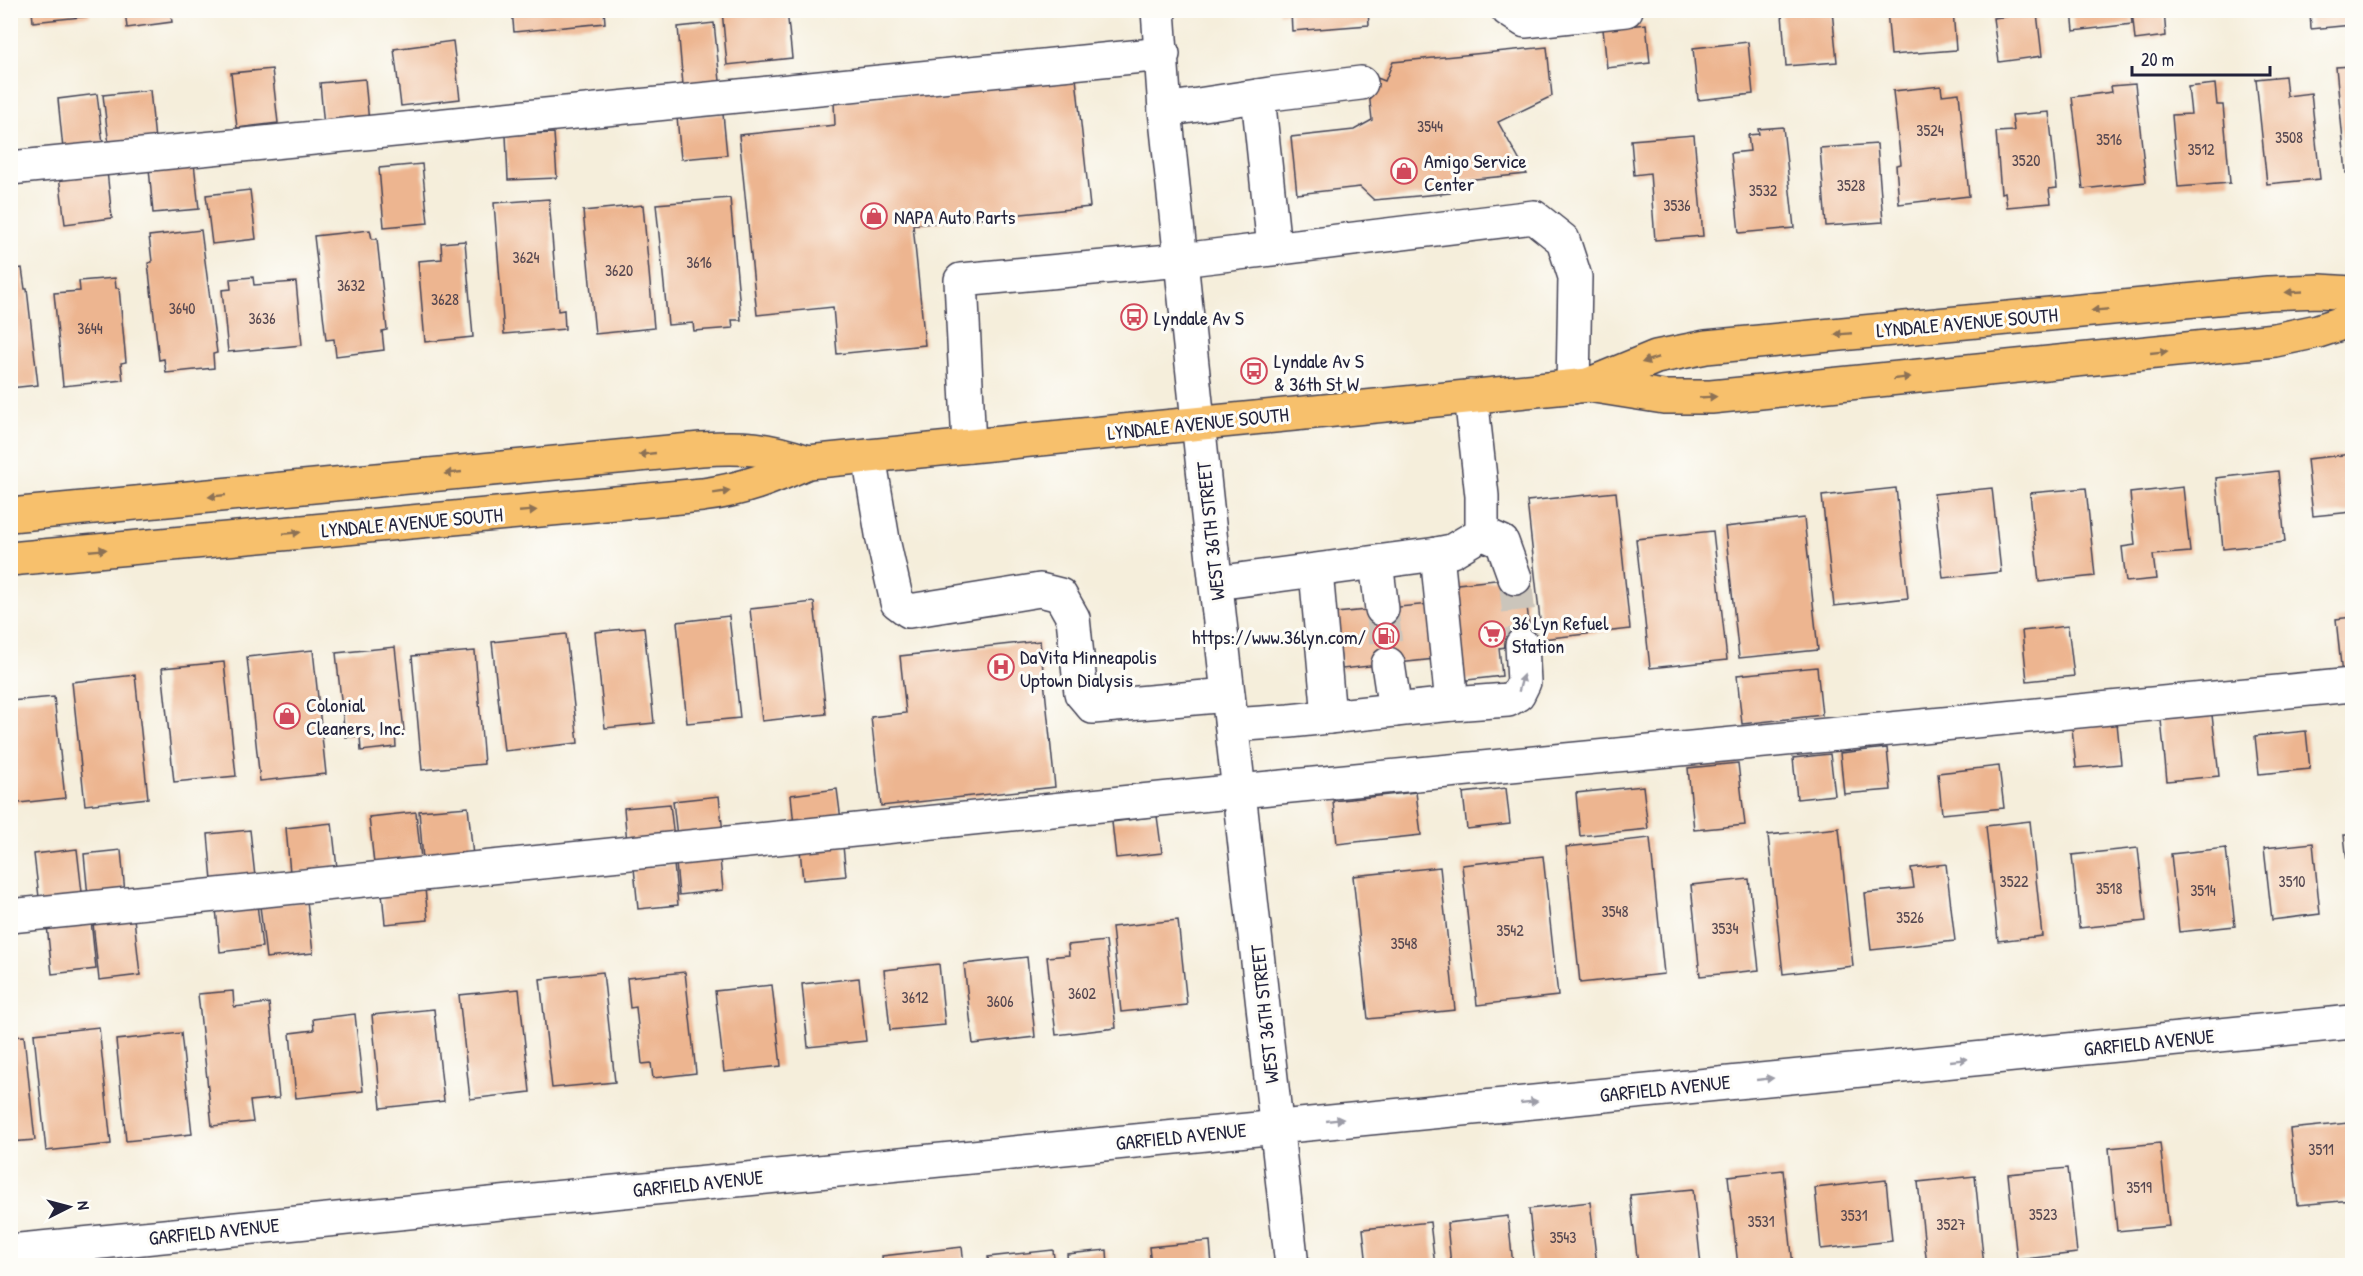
<svg xmlns="http://www.w3.org/2000/svg" width="2363" height="1276" font-family="'Patrick Hand',sans-serif">
<style>
.building{fill:#edb590}
.lines{fill:none;stroke-linecap:round;stroke-linejoin:round}
.minor-tunnel{stroke:#cbc5bb;stroke-width:33;stroke-dasharray:33 16;stroke-linecap:butt}
.minor-casing{stroke:#424153;stroke-width:36}
.major-casing{stroke:#424153;stroke-width:36}
.minor{stroke:#fff;stroke-width:33}
.major{stroke:#f7c06c;stroke-width:33}
.oneway{fill:#8c7154}
.oneway2{fill:#9c9ca7}
.labels{text-anchor:middle;dominant-baseline:central;stroke-width:6;stroke-linejoin:round;paint-order:stroke}
.number-label{font-size:16px;fill:#554750}
.poi-label{font-size:20px;fill:#22223b;stroke:#fdfcf7;text-anchor:start}
.street-label{font-size:20px;fill:#22223b;stroke:#fdfcf7}
</style>
<rect width="100%" height="100%" fill="#fdfcf7"/>
<filter id="ink" filterUnits="userSpaceOnUse"><feTurbulence type="fractalNoise" baseFrequency=".0167" numOctaves="2"/><feDisplacementMap in="SourceGraphic" scale="12" xChannelSelector="R" yChannelSelector="G"/><feConvolveMatrix kernelMatrix="1 2 1 2 8 2 1 2 1" color-interpolation-filters="sRGB"/></filter>
<filter id="wash" filterUnits="userSpaceOnUse"><feTurbulence type="fractalNoise" baseFrequency=".008" numOctaves="4" result="noise"/><feDisplacementMap in="SourceGraphic" scale="24" xChannelSelector="R" yChannelSelector="G"/><feGaussianBlur stdDeviation="1.35" result="paint"/><feColorMatrix in="noise" values="0 0 0 0 0 0 0 0 0 0 0 0 0 0 0 0 0 1.4 0 .05"/><feComposite in="paint" operator="in"/></filter>
<g filter="url(#wash)">
<rect width="100%" height="100%" fill="#f5eedb"/>
<g id="blocks">
<g class="building">
<polygon points="32,10 89,10 90,16 33,22"/>
<polygon points="125,10 170,10 172,22 127,28"/>
<polygon points="512,10 604,10 605,23 514,32"/>
<polygon points="722,10 787,10 792,58 727,65"/>
<polygon points="1279,10 1368,10 1369,25 1292,31 1291,12 1279,14"/>
<polygon points="1832,10 1837,62 1786,66 1782,14"/>
<polygon points="1887,10 1953,10 1956,50 1891,55"/>
<polygon points="2072,10 2131,10 2132,24 2074,31"/>
<polygon points="2132,10 2164,10 2166,36 2135,40"/>
<polygon points="2310,10 2352,10 2352,25 2311,29"/>
<polygon points="2037,13 2042,56 1999,62 1993,18"/>
<polygon points="714,23 720,81 683,85 678,27"/>
<polygon points="1646,24 1650,63 1607,68 1603,29"/>
<polygon points="453,41 460,99 401,106 394,49"/>
<polygon points="1748,42 1753,94 1698,100 1693,48"/>
<polygon points="1547,47 1552,96 1498,122 1527,174 1454,181 1450,193 1374,200 1360,187 1297,194 1291,137 1354,130 1372,120 1367,74 1385,81 1393,62"/>
<polygon points="2352,66 2352,173 2346,173 2336,67"/>
<polygon points="272,69 278,123 237,128 231,73"/>
<polygon points="2285,76 2287,96 2311,93 2320,179 2267,184 2256,79"/>
<polygon points="1076,78 1090,207 913,225 925,345 837,354 833,307 757,315 739,135 835,125 834,102"/>
<polygon points="365,79 369,123 324,127 320,83"/>
<polygon points="2135,84 2146,182 2083,189 2072,97 2112,92 2111,86"/>
<polygon points="2215,84 2217,105 2223,105 2230,183 2178,187 2172,115 2191,114 2188,87"/>
<polygon points="1941,86 1942,95 1959,93 1969,196 1899,204 1896,165 1901,164 1893,91"/>
<polygon points="150,90 155,140 109,145 103,95"/>
<polygon points="97,94 103,144 63,149 58,99"/>
<polygon points="2049,112 2057,188 2049,189 2051,203 2007,207 2005,192 2001,193 1996,132 2014,131 2012,115"/>
<polygon points="723,114 727,155 681,159 677,117"/>
<polygon points="1783,127 1794,228 1739,233 1731,153 1750,151 1748,135 1759,134 1758,129"/>
<polygon points="554,133 557,178 508,180 506,135"/>
<polygon points="1694,135 1703,236 1655,240 1650,173 1634,175 1631,140"/>
<polygon points="1877,144 1883,222 1826,226 1820,148"/>
<polygon points="194,163 199,209 153,213 149,168"/>
<polygon points="422,164 428,223 384,227 379,168"/>
<polygon points="107,171 112,218 65,224 59,176"/>
<polygon points="250,190 256,239 212,244 206,195"/>
<polygon points="730,198 741,320 732,320 733,328 694,331 693,323 668,325 656,204"/>
<polygon points="549,199 558,311 564,310 565,329 504,334 494,203"/>
<polygon points="643,205 654,328 595,334 583,211"/>
<polygon points="201,230 217,353 213,354 214,368 166,373 164,359 159,360 148,263 152,262 149,236"/>
<polygon points="370,230 372,239 377,239 387,330 382,331 384,350 336,356 334,339 326,340 314,236"/>
<polygon points="465,241 473,337 425,342 418,261 442,259 441,243"/>
<polygon points="22,268 25,289 27,289 38,385 10,388 10,270"/>
<polygon points="253,277 254,285 296,282 302,345 228,352 222,290 231,289 230,279"/>
<polygon points="115,278 116,288 119,288 126,362 121,363 123,380 63,386 54,293 80,291 79,281"/>
<polygon points="2352,454 2352,512 2313,516 2307,459"/>
<polygon points="2278,471 2285,542 2223,549 2216,478"/>
<polygon points="2183,487 2190,552 2153,555 2156,579 2126,582 2122,547 2135,545 2130,493"/>
<polygon points="1896,488 1908,598 1834,606 1822,496"/>
<polygon points="1992,488 2001,572 1943,578 1934,494"/>
<polygon points="2086,488 2095,576 2039,582 2030,493"/>
<polygon points="1616,492 1630,629 1542,639 1527,501"/>
<polygon points="1804,518 1818,650 1739,658 1725,527"/>
<polygon points="1713,531 1727,660 1650,668 1636,539"/>
<polygon points="1524,577 1531,644 1499,648 1502,676 1459,681 1448,585"/>
<polygon points="814,602 826,714 762,721 750,609"/>
<polygon points="1430,604 1435,659 1342,669 1336,613"/>
<polygon points="729,616 740,718 687,723 677,622"/>
<polygon points="2352,617 2352,674 2342,675 2336,619"/>
<polygon points="2068,626 2074,676 2027,681 2022,631"/>
<polygon points="644,627 654,723 605,728 595,632"/>
<polygon points="566,634 578,743 504,751 492,642"/>
<polygon points="1040,641 1055,787 881,806 871,717 906,713 900,656"/>
<polygon points="395,647 404,731 395,732 396,747 361,751 360,736 345,737 336,653"/>
<polygon points="313,650 326,774 260,781 247,657"/>
<polygon points="475,651 484,764 422,770 412,656"/>
<polygon points="224,662 236,776 174,782 162,668"/>
<polygon points="1817,667 1822,715 1742,724 1737,675"/>
<polygon points="135,675 148,798 85,805 72,682"/>
<polygon points="54,697 65,798 10,804 10,701"/>
<polygon points="2349,712 2352,712 2352,729 2351,729"/>
<polygon points="2212,715 2219,776 2167,781 2161,720"/>
<polygon points="2117,723 2121,764 2076,768 2072,728"/>
<polygon points="2306,731 2310,769 2259,774 2255,736"/>
<polygon points="1887,748 1891,790 1844,794 1840,753"/>
<polygon points="1830,754 1835,795 1797,799 1793,758"/>
<polygon points="1738,763 1745,825 1694,830 1688,768"/>
<polygon points="1999,766 2004,808 1942,814 1938,773"/>
<polygon points="1643,786 1648,829 1580,836 1576,793"/>
<polygon points="1506,788 1510,824 1467,829 1463,793"/>
<polygon points="837,789 841,820 794,826 791,795"/>
<polygon points="1416,792 1421,835 1337,844 1333,801"/>
<polygon points="719,796 723,833 677,837 673,801"/>
<polygon points="670,804 674,838 627,843 624,808"/>
<polygon points="468,807 473,856 423,860 419,811"/>
<polygon points="416,812 421,859 374,864 369,817"/>
<polygon points="1157,816 1162,853 1116,858 1112,822"/>
<polygon points="2030,821 2042,936 1998,941 1986,826"/>
<polygon points="332,823 337,868 290,873 286,828"/>
<polygon points="1839,828 1853,966 1783,974 1768,835"/>
<polygon points="250,830 255,877 212,881 208,834"/>
<polygon points="2344,835 2352,835 2352,897 2351,897"/>
<polygon points="1650,838 1664,974 1580,983 1566,847"/>
<polygon points="2313,843 2320,914 2272,920 2264,848"/>
<polygon points="843,846 846,876 803,880 800,850"/>
<polygon points="2138,848 2146,921 2079,928 2072,855"/>
<polygon points="2226,848 2235,926 2179,932 2171,854"/>
<polygon points="77,849 83,901 40,906 34,854"/>
<polygon points="121,850 125,893 88,897 84,854"/>
<polygon points="1543,856 1558,996 1477,1005 1462,865"/>
<polygon points="720,859 723,890 679,895 676,863"/>
<polygon points="674,864 678,905 638,909 634,868"/>
<polygon points="1946,864 1955,941 1871,950 1865,893 1914,888 1911,868"/>
<polygon points="1440,867 1455,1010 1368,1019 1353,876"/>
<polygon points="1749,879 1759,970 1700,976 1691,885"/>
<polygon points="425,888 428,920 385,924 382,893"/>
<polygon points="307,901 313,953 266,958 260,906"/>
<polygon points="257,904 262,947 220,952 216,908"/>
<polygon points="134,918 140,975 99,980 93,923"/>
<polygon points="91,920 96,969 52,974 47,925"/>
<polygon points="1178,920 1187,1005 1121,1012 1112,927"/>
<polygon points="1106,941 1116,1028 1056,1035 1047,957 1069,955 1068,945"/>
<polygon points="1027,957 1035,1037 973,1044 964,964"/>
<polygon points="939,964 945,1025 890,1030 884,970"/>
<polygon points="603,972 615,1082 552,1088 540,979"/>
<polygon points="685,972 696,1073 653,1078 651,1063 642,1064 636,1007 630,1008 627,978"/>
<polygon points="859,978 866,1041 808,1047 802,984"/>
<polygon points="772,985 781,1066 724,1072 715,991"/>
<polygon points="519,989 530,1092 470,1099 459,995"/>
<polygon points="233,991 234,1007 269,1003 279,1098 250,1101 253,1122 212,1126 198,994"/>
<polygon points="434,1009 444,1101 381,1108 372,1015"/>
<polygon points="355,1014 363,1091 296,1098 290,1033 314,1030 313,1019"/>
<polygon points="99,1027 111,1144 46,1151 34,1034"/>
<polygon points="181,1033 192,1134 126,1141 116,1040"/>
<polygon points="24,1036 35,1140 10,1142 10,1037"/>
<polygon points="2348,1123 2352,1168 2352,1200 2298,1205 2290,1129"/>
<polygon points="2160,1143 2169,1226 2117,1231 2109,1148"/>
<polygon points="2068,1168 2077,1253 2017,1260 2008,1174"/>
<polygon points="1783,1170 1793,1266 1738,1266 1728,1176"/>
<polygon points="1975,1176 1984,1266 1927,1266 1918,1182"/>
<polygon points="1886,1180 1892,1241 1821,1249 1815,1188"/>
<polygon points="1693,1189 1701,1266 1638,1266 1630,1195"/>
<polygon points="1590,1202 1597,1266 1535,1266 1529,1209"/>
<polygon points="1508,1216 1513,1266 1451,1266 1447,1223"/>
<polygon points="1430,1222 1435,1266 1367,1266 1363,1229"/>
<polygon points="1210,1241 1212,1266 1151,1266 1149,1247"/>
<polygon points="962,1247 964,1266 883,1266 882,1256"/>
<polygon points="1053,1250 1055,1266 989,1266 988,1257"/>
<polygon points="1107,1250 1108,1266 1068,1266 1067,1254"/>
<polygon points="855,1259 856,1266 816,1266 816,1263"/>
</g>
</g>
</g>
<g filter="url(#ink)">
<use href="#blocks" fill-opacity="0" stroke="#424153" stroke-width="1.5"/>
<g class="lines">
<g class="minor-tunnel">
<polyline points="1515,578 1522,645"/>
<polyline points="1382,609 1388,664"/>
</g>
<g class="minor-casing">
<g id="minor">
<polyline points="1158,10 1165,110 1207,506 1292,1266"/>
<polyline points="1508,10 1525,21 1626,10"/>
<polyline points="1258,96 1274,248"/>
<polyline points="1165,110 1270,94 1361,83"/>
<polyline points="10,168 1163,54"/>
<polyline points="969,446 961,280 1181,260 1534,217 1563,240 1575,277 1573,387"/>
<polyline points="869,456 883,540 897,602 909,611 1040,590 1060,595 1073,618 1081,693 1093,707 1228,695"/>
<polyline points="1482,533 1502,542 1515,578"/>
<polyline points="1376,563 1382,609"/>
<polyline points="1316,571 1329,717"/>
<polyline points="1216,583 1437,554 1452,551 1482,533 1482,496 1471,396"/>
<polyline points="1388,664 1395,710"/>
<polyline points="1452,704 1508,700 1518,694 1524,682 1522,645"/>
<polyline points="1232,725 1290,721 1452,704 1437,554"/>
<polyline points="10,916 1239,791 2352,685"/>
<polyline points="10,1251 2352,1022"/>
</g>
</g>
<g class="major-casing">
<g id="major">
<polyline points="1588,385 1656,357 1706,347 2268,293 2320,291 2352,293"/>
<path d="M10 515 701 449C744 446 766 448 808 462"/>
<path d="M10 559 702 495C742 490 772 478 808 462L1588 385 1664 397H1711L2275 340 2318 331 2352 320"/>
</g>
</g>
<use href="#minor" class="minor"/>
<use href="#major" class="major"/>
</g>
<defs><path id="oneway-solid" d="M-6-.8H1V-3.2L6.5 0L1 3.2V.8H-6Z" transform="scale(1.5)"/></defs>
<g class="oneway">
<use href="#oneway-solid" transform="translate(2294 292) rotate(177)"/>
<use href="#oneway-solid" transform="translate(2100 310) rotate(175)"/>
<use href="#oneway-solid" transform="translate(1843 334) rotate(175)"/>
<use href="#oneway-solid" transform="translate(2159 352) rotate(-6)"/>
<use href="#oneway-solid" transform="translate(1650 360) rotate(162)"/>
<use href="#oneway-solid" transform="translate(1902 378) rotate(-6)"/>
<use href="#oneway-solid" transform="translate(1708 397) rotate(-3)"/>
<use href="#oneway-solid" transform="translate(647 454) rotate(174)"/>
<use href="#oneway-solid" transform="translate(453 473) rotate(174)"/>
<use href="#oneway-solid" transform="translate(722 492) rotate(-9)"/>
<use href="#oneway-solid" transform="translate(217 496) rotate(174)"/>
<use href="#oneway-solid" transform="translate(528 511) rotate(-5)"/>
<use href="#oneway-solid" transform="translate(292 533) rotate(-5)"/>
<use href="#oneway-solid" transform="translate(98 550) rotate(-5)"/>
</g>
<g class="oneway2">
<use href="#oneway-solid" transform="translate(1521 683) rotate(-75)"/>
<use href="#oneway-solid" transform="translate(1959 1060) rotate(-6)"/>
<use href="#oneway-solid" transform="translate(1765 1079) rotate(-6)"/>
<use href="#oneway-solid" transform="translate(1529 1102) rotate(-6)"/>
<use href="#oneway-solid" transform="translate(1335 1120) rotate(-6)"/>
</g>
</g>
<defs>
<g id="shop-ring" transform="scale(1.35)"><circle r="9.5" fill="#fdfcf7" stroke="#d1495b" stroke-width="1.5"/><path d="M-5-2.5h2.3a2.7 3.5 0 0 1 5.4 0H5L5.5 6h-11ZM-1.5-2.5h3a1.5 2.3 0 0 0-3 0Z" fill="#d1495b"/></g>
<g id="bus-ring" transform="scale(1.35)"><circle r="9.5" fill="#fdfcf7" stroke="#d1495b" stroke-width="1.5"/><path d="M-5-6H5V4H4V6H2V4H-2V6H-4V4H-5ZM-3.5-4V0h7V-4ZM-3.5 1.2v1.5H-2V1.2ZM2 1.2v1.5H3.5V1.2Z" fill="#d1495b"/></g>
<g id="supermarket-ring" transform="scale(1.35)"><circle r="9.5" fill="#fdfcf7" stroke="#d1495b" stroke-width="1.5"/><path d="M-6-5.5h2.5l.6 2H6L4.5 2H-2.5L-4.4-4H-6ZM-1.5 3.2a1.3 1.3 0 1 0 .1 0ZM3 3.2a1.3 1.3 0 1 0 .1 0Z" fill="#d1495b"/></g>
<g id="fuel-ring" transform="scale(1.35)"><circle r="9.5" fill="#fdfcf7" stroke="#d1495b" stroke-width="1.5"/><path d="M-5.5-6h7V0h2V4h1.3V-2.5L3-4.5l.8-.8L6-3V5H2.5V1h-1V6h-7ZM-4.2-4.7v3.2H.2V-4.7Z" fill="#d1495b"/></g>
<g id="hospital-ring" transform="scale(1.35)"><circle r="9.5" fill="#fdfcf7" stroke="#d1495b" stroke-width="1.5"/><path d="M-5-5h3v3.5h4V-5h3V5h-3V1.5h-4V5h-3Z" fill="#d1495b"/></g>
</defs>
<g fill-rule="evenodd">
<use href="#shop-ring" x="1404" y="171"/>
<use href="#shop-ring" x="874" y="216"/>
<use href="#bus-ring" x="1134" y="317"/>
<use href="#bus-ring" x="1254" y="371"/>
<use href="#supermarket-ring" x="1492" y="634"/>
<use href="#fuel-ring" x="1386" y="636"/>
<use href="#hospital-ring" x="1001" y="667"/>
<use href="#shop-ring" x="287" y="716"/>
</g>
<g class="labels">
<g class="number-label">
<text x="1430" y="126">3544</text>
<text x="1930" y="130">3524</text>
<text x="2289" y="137">3508</text>
<text x="2109" y="139">3516</text>
<text x="2201" y="149">3512</text>
<text x="2026" y="160">3520</text>
<text x="1851" y="185">3528</text>
<text x="1763" y="190">3532</text>
<text x="1677" y="205">3536</text>
<text x="526" y="257">3624</text>
<text x="699" y="262">3616</text>
<text x="619" y="270">3620</text>
<text x="351" y="285">3632</text>
<text x="445" y="299">3628</text>
<text x="182" y="308">3640</text>
<text x="262" y="318">3636</text>
<text x="90" y="328">3644</text>
<text x="2014" y="881">3522</text>
<text x="2292" y="881">3510</text>
<text x="2109" y="888">3518</text>
<text x="2203" y="890">3514</text>
<text x="1615" y="911">3548</text>
<text x="1910" y="917">3526</text>
<text x="1725" y="928">3534</text>
<text x="1510" y="930">3542</text>
<text x="1404" y="943">3548</text>
<text x="1082" y="993">3602</text>
<text x="915" y="997">3612</text>
<text x="1000" y="1001">3606</text>
<text x="2321" y="1149">3511</text>
<text x="2139" y="1187">3519</text>
<text x="2043" y="1214">3523</text>
<text x="1854" y="1215">3531</text>
<text x="1761" y="1221">3531</text>
<text x="1951" y="1224">3527</text>
<text x="1563" y="1237">3543</text>
</g>
<g class="poi-label">
<text x="1424" y="160">Amigo Service<tspan x="1424" dy="23">Center</tspan></text>
<text x="894" y="216">NAPA Auto Parts</text>
<text x="1154" y="317">Lyndale Av S</text>
<text x="1274" y="360">Lyndale Av S<tspan x="1274" dy="23">&amp; 36th St W</tspan></text>
<text x="1512" y="622">36 Lyn Refuel<tspan x="1512" dy="23">Station</tspan></text>
<text x="1366" y="636" text-anchor="end">https://www.36lyn.com/</text>
<text x="1020" y="656">DaVita Minneapolis<tspan x="1020" dy="23">Uptown Dialysis</tspan></text>
<text x="306" y="704">Colonial<tspan x="306" dy="23">Cleaners, Inc.</tspan></text>
</g>
<g class="street-label">
<text transform="translate(1967 322) rotate(-5)">LYNDALE AVENUE SOUTH</text>
<text transform="translate(1198 423) rotate(-6)">LYNDALE AVENUE SOUTH</text>
<text transform="translate(412 522) rotate(-5)">LYNDALE AVENUE SOUTH</text>
<text transform="translate(1210 531) rotate(-96)">WEST 36TH STREET</text>
<text transform="translate(1264 1014) rotate(-96)">WEST 36TH STREET</text>
<text transform="translate(2149 1042) rotate(-6)">GARFIELD AVENUE</text>
<text transform="translate(1665 1088) rotate(-6)">GARFIELD AVENUE</text>
<text transform="translate(1181 1136) rotate(-6)">GARFIELD AVENUE</text>
<text transform="translate(698 1183) rotate(-6)">GARFIELD AVENUE</text>
<text transform="translate(214 1231) rotate(-6)">GARFIELD AVENUE</text>
</g>
</g>
<rect width="2363" height="1276" fill="none" stroke="#fdfcf7" stroke-width="36"/>
<g transform="translate(69 1207) rotate(84)" stroke="#fdfcf7" stroke-width="4.5" paint-order="stroke">
<path d="M0-4.5L10 22L0 15L-10 22Z" fill="#22223b"/>
<text y="-9" font-size="16" font-weight="bold" text-anchor="middle" fill="#22223b">N</text>
</g>
<path d="M2132 66v9h138v-9" fill="none" stroke="#22223b" stroke-width="3"/>
<text x="2141" y="66" font-size="18" fill="#22223b" stroke="#fdfcf7" stroke-width="4.5" paint-order="stroke">20 m</text>
</svg>
